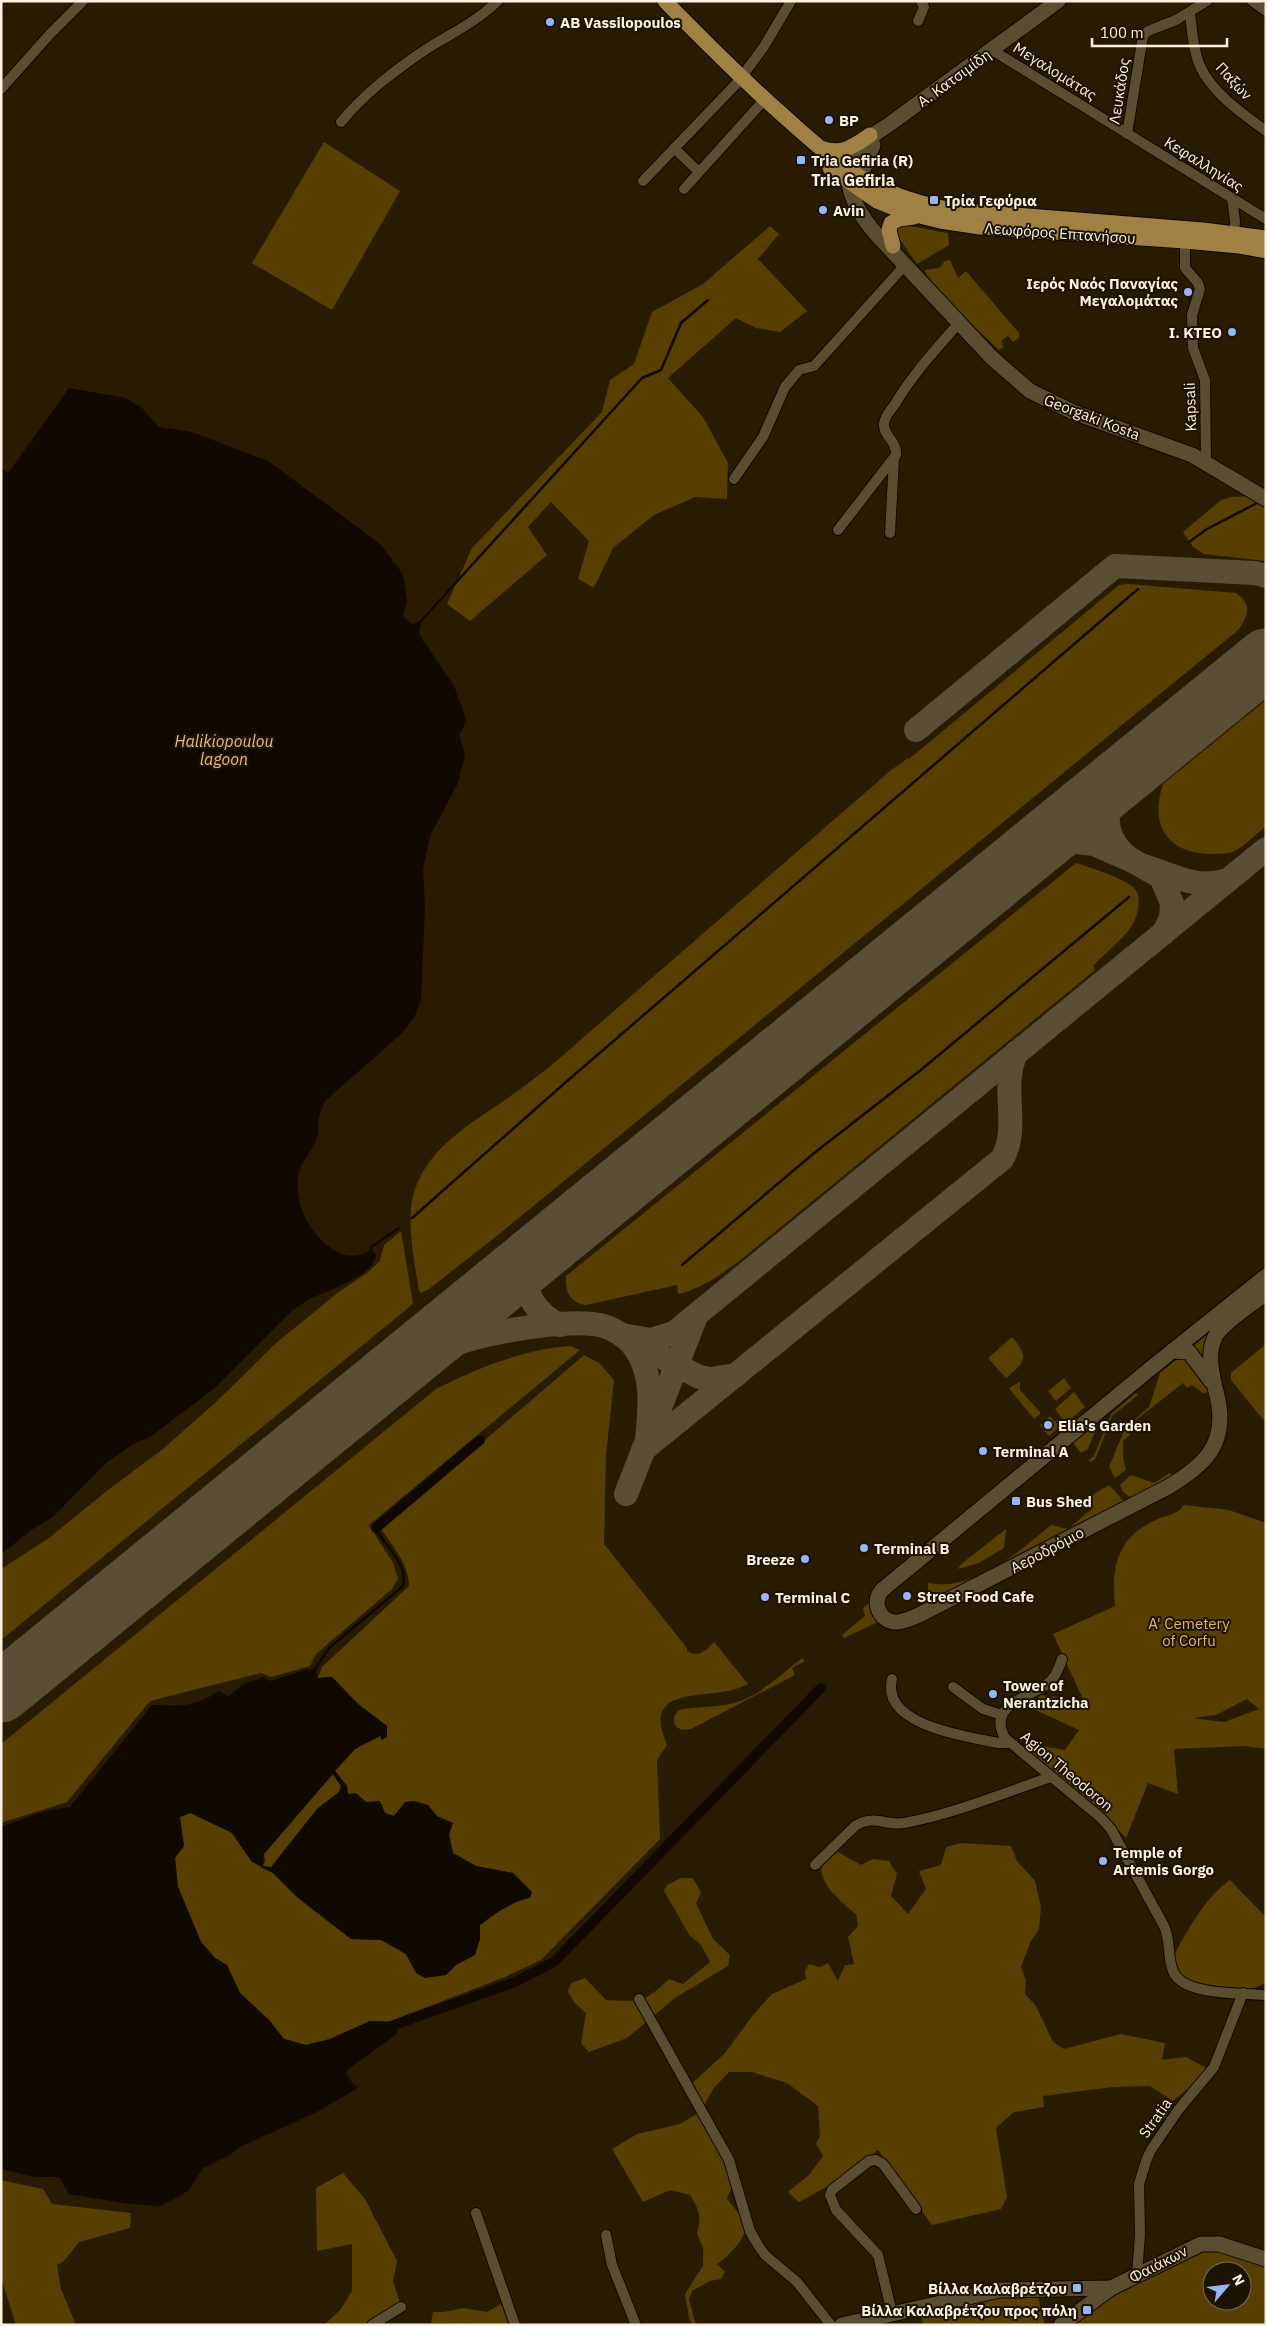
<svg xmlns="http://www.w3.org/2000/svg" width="1267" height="2326" font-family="'IBM Plex Sans',sans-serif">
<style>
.green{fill:#573f00;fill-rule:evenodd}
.water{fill:#110900;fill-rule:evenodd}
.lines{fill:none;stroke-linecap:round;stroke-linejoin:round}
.stream{stroke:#110900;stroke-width:2.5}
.canal{stroke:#110900;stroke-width:10}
.taxiway{stroke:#5a4e36;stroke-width:24}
.runway{stroke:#5a4e36;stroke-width:61}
.street-casing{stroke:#100500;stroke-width:12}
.secondary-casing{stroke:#100500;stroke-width:17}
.primary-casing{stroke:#100500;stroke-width:17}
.street{stroke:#5b4d30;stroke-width:10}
.secondary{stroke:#5b4d30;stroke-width:15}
.primary{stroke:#9f8243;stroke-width:15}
.poi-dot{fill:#95b6fd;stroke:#1e1200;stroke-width:2}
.labels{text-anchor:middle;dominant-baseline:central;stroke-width:4;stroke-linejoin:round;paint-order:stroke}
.poi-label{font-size:15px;font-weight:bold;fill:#fbf2e2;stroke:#1e1200;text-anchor:start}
.street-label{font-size:15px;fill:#fbf2e2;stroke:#1e1200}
.park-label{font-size:15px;fill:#e4ba61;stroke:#1e1200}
.neighbourhood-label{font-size:16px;font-weight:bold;fill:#fbf2e2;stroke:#1e1200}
.water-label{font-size:16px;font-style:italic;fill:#e9c066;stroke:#1e1200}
</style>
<rect width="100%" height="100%" fill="#281b00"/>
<g class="green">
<polygon points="324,142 400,191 332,310 252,263"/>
<polygon points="904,225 948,233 949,245 917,264 896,234 896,228"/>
<polygon points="770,226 779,234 758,259 807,311 780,332 756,328 736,318 668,378 703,417 728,463 727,499 695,497 654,515 613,548 594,588 578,579 589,541 551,502 528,527 547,555 470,621 447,604 472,548 602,412 610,380 634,364 652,312 703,284"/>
<path d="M950 260 958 278 966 271 1019 333V338L1013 342 1008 336 1001 341 1004 347 999 350C985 336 928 286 925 270L939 268 945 261Z"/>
<polygon points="1252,496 1266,504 1266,561 1204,554 1193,547 1183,532 1221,500 1231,497"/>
<path d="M1128 584 1236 593C1253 604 1248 618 1237 631L498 1235 429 1289 421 1293 419 1291C415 1265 409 1238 411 1211 415 1156 464 1128 505 1100 522 1088 538 1076 554 1063L890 771 908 758 909 759 1119 585Z"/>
<path d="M1266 700V826C1256 834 1246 845 1235 851 1228 854 1216 854 1208 854 1165 852 1150 823 1163 784Z"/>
<path d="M1076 863C1089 867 1123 878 1133 887 1143 895 1138 917 1131 927 1121 941 1105 953 1093 966L1095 970 743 1258C724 1272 703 1289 678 1294L677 1285 586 1305C570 1303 565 1292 566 1276Z"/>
<polygon points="401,1231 413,1304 1,1640 1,1569 49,1538 108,1490 163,1449 216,1402 276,1343 340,1291 367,1273 380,1261 384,1245"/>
<polygon points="1266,1284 1215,1334 1208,1371 1190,1349"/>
<path d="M1012 1337C1030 1358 1025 1362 1006 1378L988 1358Z"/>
<polygon points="1266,1344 1266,1423 1231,1380 1231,1373"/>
<path d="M571 1346 580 1350 369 1525 393 1563 398 1579 392 1589 316 1654 310 1666 271 1677 261 1673 150 1701 67 1802 1 1823V1744L436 1389C477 1368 524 1349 571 1346Z"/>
<path d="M584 1355 599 1363 614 1380 606 1455 604 1544 687 1648V1651C699 1659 706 1650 714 1642L748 1684C713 1704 639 1679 667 1745L657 1760 660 1839 541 1960 505 1977 398 2018 394 2022 370 2021 330 2039 306 2045 284 2039 269 2020 240 1993 227 1965 215 1958 201 1942 178 1887 175 1858 184 1846 179 1817 190 1813 233 1833 243 1850 262 1868 273 1873 297 1897 351 1939 381 1940 406 1954 416 1973 446 1975 456 1965 474 1955 480 1939V1925L498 1911 520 1900 513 1873 476 1866 452 1853 449 1834 453 1823 436 1816 428 1805 401 1808 394 1816 385 1813 380 1802H366L356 1794H348L347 1786 335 1771 355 1749 380 1736 387 1726 358 1704 332 1677 318 1678 322 1667 409 1586C409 1564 393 1547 381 1529Z"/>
<path d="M1181 1356 1190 1360 1211 1386 1218 1422 1214 1444 1203 1457 1174 1479 1134 1500 1123 1492 1120 1485 1131 1475 1154 1483 1170 1473 1173 1477C1215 1444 1220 1447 1210 1392L1203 1393 1192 1385 1187 1388 1183 1383 1126 1428 1130 1435 1123 1441V1458L1126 1470 1115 1478 1109 1467 1125 1428 1149 1407 1160 1373Z"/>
<polygon points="1064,1378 1071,1388 1056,1401 1048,1391"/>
<polygon points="1020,1382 1020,1390 1041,1413 1034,1419 1009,1388"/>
<polygon points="1074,1392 1085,1407 1066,1423 1055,1409"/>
<polygon points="1136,1393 1138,1395 1112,1416 1096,1458 1091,1462 1089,1460 1094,1456 1111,1414"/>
<polygon points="1050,1416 1060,1427 1049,1436 1040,1425"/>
<polygon points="1094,1420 1097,1426 1088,1449 1081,1453 1071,1440"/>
<path d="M1109 1485 1123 1500 1125 1504 928 1605V1583C973 1592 1020 1551 1051 1525L1068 1529 1094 1507 1087 1498Z"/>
<path d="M1184 1505 1229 1510 1266 1523V1749L1244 1746 1174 1749 1178 1794 1148 1783 1126 1838 1104 1815 1026 1751 1036 1745 1065 1750 1079 1730 1031 1708 1040 1695 1084 1701 1053 1634 1115 1606C1111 1565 1118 1536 1158 1519 1169 1514 1177 1515 1184 1505ZM1247 1699 1259 1709 1224 1722 1192 1718 1216 1715Z"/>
<polygon points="1006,1529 1004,1548 979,1563 958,1569 961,1564"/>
<polygon points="870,1602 878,1622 844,1638 842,1635 865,1616 863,1608"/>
<path d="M802 1658 805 1661 792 1668 795 1675 691 1729 682 1730 676 1727C673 1720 673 1716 679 1710 696 1706 713 1708 730 1704 758 1698 780 1675 802 1658Z"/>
<polygon points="332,1774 341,1786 339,1792 317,1809 271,1868 263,1866 265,1861 264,1854"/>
<path d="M961 1843 1011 1846 1017 1861 1035 1881 1041 1907 1039 1929 1031 1941 1021 1967 1026 1980 1025 1994 1036 2006 1053 2042 1064 2049 1121 2034 1165 2043 1162 2060 1186 2057 1210 2070 1173 2101 1150 2086 1113 2087 1043 2096 1044 2107 1014 2112 996 2128 1007 2197 1001 2209 932 2225 878 2150 828 2186 799 2202 788 2192 809 2175 823 2156 816 2144 820 2136 818 2106 787 2083 752 2072H729L713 2089 703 2108 731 2176V2189L727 2199C742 2217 754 2228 734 2249 728 2254 724 2261 716 2264L725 2271 721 2279 710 2281 692 2291 689 2299 696 2325H693L689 2318 685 2294 703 2266V2248L697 2233C702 2217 699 2209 690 2195L670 2190 643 2202 612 2149 637 2134 680 2124 698 2113 689 2086 725 2053 753 2015 772 1994 806 1979 805 1971 809 1964 820 1967 828 1963 838 1981 845 1965 854 1964 848 1937 858 1926 856 1914C845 1906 814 1880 823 1864 826 1859 833 1856 838 1852L861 1865 873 1859 889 1861 897 1874 891 1896 908 1914 926 1889 919 1871 941 1865 946 1847Z"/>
<path d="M681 1878H693L701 1893 696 1903 713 1939 730 1955 728 1966 675 1998 627 2038 589 2052 581 2043 586 2013 575 2003 568 1992 571 1983 585 1978 606 2000C641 2001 643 2004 669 1979L683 1984 710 1962 701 1945 690 1936 664 1891 667 1885Z"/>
<path d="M1230 1880 1266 1917V1983L1243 1993 1184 1983 1171 1961C1186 1932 1203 1900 1230 1880Z"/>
<polygon points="343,2173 365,2199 397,2261 393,2281 400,2303 368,2325 324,2325 341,2309 352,2291 352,2244 317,2251 316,2188"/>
<polygon points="1,2180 43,2189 52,2204 131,2213 130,2228 79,2242 64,2261 57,2265 61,2289 76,2325 16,2325 1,2278"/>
<path d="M1208 2247 1266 2264V2325H1070L1113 2292ZM1212 2271H1242V2301H1212Z"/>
<polygon points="1037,2294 1045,2325 923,2325 921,2312 997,2295"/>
<polygon points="501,2304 511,2325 431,2323 433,2312 444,2312 463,2308 487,2312"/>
</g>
<g class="water">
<path d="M69 388 126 398 142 408 159 427 192 432 268 461 367 534 381 545 403 574 407 600 403 616 412 624 421 621 419 634 454 686 467 721 459 734 465 755 458 783 430 836 423 869 425 907 421 1000 414 1018 400 1035 325 1101C322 1108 319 1115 318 1123 317 1128 319 1133 317 1138 313 1150 303 1159 299 1172 292 1202 310 1236 336 1251 346 1258 362 1257 372 1249L376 1255C374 1276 326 1291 310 1299 304 1302 299 1306 293 1310L215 1388 150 1437 133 1444 106 1463 53 1517 33 1529 1 1554V468L8 473Z"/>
<path d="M308 1669 316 1670 318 1678 332 1677 358 1704 387 1726V1737L382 1740 380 1736 355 1749 335 1771 347 1786 348 1794 356 1793 366 1802 380 1801 385 1813 394 1816 405 1802 414 1801 428 1805 437 1816 453 1823 449 1834 453 1853 476 1866 513 1873 532 1892 530 1898C511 1902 496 1913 480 1925V1939L475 1955 456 1965 446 1975 425 1978 416 1973 406 1954 382 1940 351 1939 297 1897 273 1873 252 1862 232 1833 191 1813 180 1817 184 1846 175 1858 178 1887 201 1942 215 1958 227 1965 240 1993 269 2020 284 2039 306 2045 330 2039 370 2021 394 2022 398 2032C382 2048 362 2056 346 2072L349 2079 358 2088 313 2114 242 2146 231 2154 203 2168 188 2191 161 2206 130 2204 69 2194 59 2177H35L1 2169V1827L44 1811 70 1807 152 1705C169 1705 191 1708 207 1698 212 1696 214 1693 220 1691L228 1697 243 1684 264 1677 270 1681ZM333 1774 341 1786 339 1792 317 1809 271 1867 263 1866 264 1854Z"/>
</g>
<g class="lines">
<g class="stream">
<polyline points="1189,542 1207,529 1259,502"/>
<polyline points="421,621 642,378 661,370 681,323 708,300"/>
<polyline points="412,1218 566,1082 1138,589"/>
<polyline points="370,1251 371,1247 399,1228"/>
<polyline points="682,1265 813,1154 922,1069 1129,897"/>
<path d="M314 1671 329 1648 402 1587C412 1568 383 1544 376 1528"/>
</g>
<g class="canal">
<polyline points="376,1528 480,1440"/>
<polyline points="383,2029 515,1982 554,1962 821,1688"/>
</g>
<g class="taxiway">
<polyline points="1253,670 1266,662"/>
<polyline points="916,730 1115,566 1255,573 1266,576"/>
<path d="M1127 773C1101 801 1099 841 1135 862 1144 867 1155 869 1164 873 1188 882 1203 887 1228 880"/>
<polyline points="1035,848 1058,840 1094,844 1135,862 1161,877 1172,903 1171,918 1163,934"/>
<path d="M556 1239C548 1247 537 1255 532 1265 518 1291 537 1314 560 1325"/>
<polyline points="622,1335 651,1340 674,1333 1266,849"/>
<polyline points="630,1340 699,1377 711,1379 736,1375"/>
<path d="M366 1394C389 1378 412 1362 437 1351 474 1334 553 1320 593 1324 608 1325 626 1335 635 1348 654 1375 650 1408 647 1440"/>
<path d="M643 1450 1002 1159C1021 1127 999 1085 1017 1052"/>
<polyline points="626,1494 696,1316"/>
</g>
<polyline class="runway" points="1,1692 1266,659"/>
<g class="street-casing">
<g id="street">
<polyline points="1252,1 1266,11"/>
<path d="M1190 13C1192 30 1193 50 1200 66 1212 93 1243 114 1266 131"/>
<polyline points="918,21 924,7 921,1"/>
<polyline points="992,50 1266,219"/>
<polyline points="1,89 50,34 83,1"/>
<path d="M341 122C365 93 394 71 425 50 450 34 476 22 498 1"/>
<polyline points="1127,134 1143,36 1148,31 1176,20 1207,1"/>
<polyline points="674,148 698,171"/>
<polyline points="643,181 737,83 763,48 791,1"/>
<polyline points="684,189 764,100"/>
<polyline points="1232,198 1235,221 1234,240"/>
<polyline points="1185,241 1185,268 1198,283 1200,289 1192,315 1193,348 1205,380 1206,462"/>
<polyline points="734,479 763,437 785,387 799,370 814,366 906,264"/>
<path d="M838 530 896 455C898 442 883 436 884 424 884 417 891 410 895 404 913 374 936 349 959 323"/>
<polyline points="890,533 894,459"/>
<path d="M1062 1659C1059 1669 1055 1679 1046 1685 1026 1698 987 1706 1005 1738L1101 1818 1111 1829 1164 1926C1171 1941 1167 1956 1173 1971 1182 1996 1243 1993 1266 1995"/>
<path d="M892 1679C880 1726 970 1737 999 1743H1010"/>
<polyline points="953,1687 983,1709 1002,1715"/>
<path d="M815 1865 855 1826C874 1814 885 1826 904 1823 954 1814 1003 1793 1051 1777"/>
<polyline points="639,1999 729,2160 750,2231 758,2245 765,2255 797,2282 831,2325"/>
<polyline points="476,2213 515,2325"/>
<polyline points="606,2235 612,2265 636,2325"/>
<polyline points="1137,2275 1140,2235 1139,2184 1146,2161 1151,2150 1179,2109 1214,2067 1243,1993"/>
<polyline points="892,2313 878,2255 836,2210 830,2195 832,2190 869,2161 876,2160 883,2164 916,2209"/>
<polyline points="372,2325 401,2307"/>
</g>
</g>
<g class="secondary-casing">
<g id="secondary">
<path d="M1058 1 887 126C835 156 841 193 876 234L992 358 1030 391 1073 412 1192 455 1266 499"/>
<polyline points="860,189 860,177 873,145"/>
<path d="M1266 1276 1151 1368 882 1590C871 1602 880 1622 896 1622 904 1622 912 1618 919 1615L1168 1487C1201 1467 1225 1448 1219 1406 1217 1392 1212 1379 1211 1365 1210 1355 1211 1344 1216 1335 1226 1320 1252 1305 1266 1293"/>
<polyline points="1172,1351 1189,1352 1211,1381"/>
<polyline points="842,2325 1000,2290 1111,2288"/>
<polyline points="1061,2325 1111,2288 1201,2244 1219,2244 1266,2259"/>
</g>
</g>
<g class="primary-casing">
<g id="primary">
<path d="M665 1C704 41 744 81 786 118 813 142 839 166 871 183 897 197 925 205 954 210L1203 230 1266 238"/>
<path d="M821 148C841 156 854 146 870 135"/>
<polyline points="830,168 877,201 904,212 940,221 980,227 1185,241 1239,246 1266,251"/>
<polyline points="893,246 889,230 891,223 899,219 914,217"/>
</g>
</g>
<use href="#street" class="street"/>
<use href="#secondary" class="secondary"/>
<use href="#primary" class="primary"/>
</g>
<g class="poi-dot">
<circle cx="550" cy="22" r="5"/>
<circle cx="829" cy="120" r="5"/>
<rect x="796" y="155" width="10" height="10" rx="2.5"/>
<rect x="929" y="195" width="10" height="10" rx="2.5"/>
<circle cx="823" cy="210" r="5"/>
<circle cx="1188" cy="292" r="5"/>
<circle cx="1232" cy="332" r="5"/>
<circle cx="1048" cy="1425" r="5"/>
<circle cx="983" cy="1451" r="5"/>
<rect x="1011" y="1496" width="10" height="10" rx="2.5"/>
<circle cx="864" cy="1548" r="5"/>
<circle cx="805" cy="1559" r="5"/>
<circle cx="907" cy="1596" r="5"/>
<circle cx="765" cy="1597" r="5"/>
<circle cx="993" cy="1694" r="5"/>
<circle cx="1103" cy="1861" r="5"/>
<rect x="1072" y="2283" width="10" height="10" rx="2.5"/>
<rect x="1082" y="2305" width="10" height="10" rx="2.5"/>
</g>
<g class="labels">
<g class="poi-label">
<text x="560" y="22">AB Vassilopoulos</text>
<text x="839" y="120">BP</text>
<text x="811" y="160">Tria Gefiria (R)</text>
<text x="944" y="200">Τρία Γεφύρια</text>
<text x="833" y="210">Avin</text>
<text x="1178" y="283" text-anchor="end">Ιερός Ναός Παναγίας<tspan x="1178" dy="17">Μεγαλομάτας</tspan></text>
<text x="1222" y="332" text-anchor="end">Ι. ΚΤΕΟ</text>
<text x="1058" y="1425">Elia's Garden</text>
<text x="993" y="1451">Terminal A</text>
<text x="1026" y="1501">Bus Shed</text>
<text x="874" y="1548">Terminal B</text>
<text x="795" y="1559" text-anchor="end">Breeze</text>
<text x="917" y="1596">Street Food Cafe</text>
<text x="775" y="1597">Terminal C</text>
<text x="1003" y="1685">Tower of<tspan x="1003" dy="17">Nerantzicha</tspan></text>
<text x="1113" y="1852">Temple of<tspan x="1113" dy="17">Artemis Gorgo</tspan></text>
<text x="1067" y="2288" text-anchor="end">Βίλλα Καλαβρέτζου</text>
<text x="1077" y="2310" text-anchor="end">Βίλλα Καλαβρέτζου προς πόλη</text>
</g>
<g class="street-label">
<text transform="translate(1055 71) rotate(32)">Μεγαλομάτας</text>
<text transform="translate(954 78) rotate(-36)">Α. Κατσιμίδη</text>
<text transform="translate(1234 81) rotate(47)">Παξών</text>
<text transform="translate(1119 91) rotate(-81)">Λευκάδος</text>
<text transform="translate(1204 164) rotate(32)">Κεφαλληνίας</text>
<text transform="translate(1060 233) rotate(4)">Λεωφόρος Επτανήσου</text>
<text transform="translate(1190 407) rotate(-92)">Kapsali</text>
<text transform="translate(1092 417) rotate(21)">Georgaki Kosta</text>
<text transform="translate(1047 1550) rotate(-28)">Αεροδρόμιο</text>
<text transform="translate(1067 1771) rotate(40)">Agion Theodoron</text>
<text transform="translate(1155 2118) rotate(-55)">Stratia</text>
<text transform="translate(1158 2264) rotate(-27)">Φαιάκων</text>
</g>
<g class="park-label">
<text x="1189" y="1623">A' Cemetery<tspan x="1189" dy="17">of Corfu</tspan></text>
</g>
<g class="neighbourhood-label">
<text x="853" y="180">Tria Gefiria</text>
</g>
<g class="water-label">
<text x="224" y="741">Halikiopoulou<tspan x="224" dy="18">lagoon</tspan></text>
</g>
</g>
<rect width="1267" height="2326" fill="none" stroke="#fbf2e2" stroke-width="5"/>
<g transform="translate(1227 2286) rotate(62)"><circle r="24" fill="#1e1200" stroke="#766c5a"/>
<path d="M0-4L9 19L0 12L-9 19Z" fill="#95b6fd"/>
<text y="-8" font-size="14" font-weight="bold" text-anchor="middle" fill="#fbf2e2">N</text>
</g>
<path d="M1092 38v8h135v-8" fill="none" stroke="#fbf2e2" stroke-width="2.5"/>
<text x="1100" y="38" font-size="15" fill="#fbf2e2" stroke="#1e1200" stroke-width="4" paint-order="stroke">100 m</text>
</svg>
